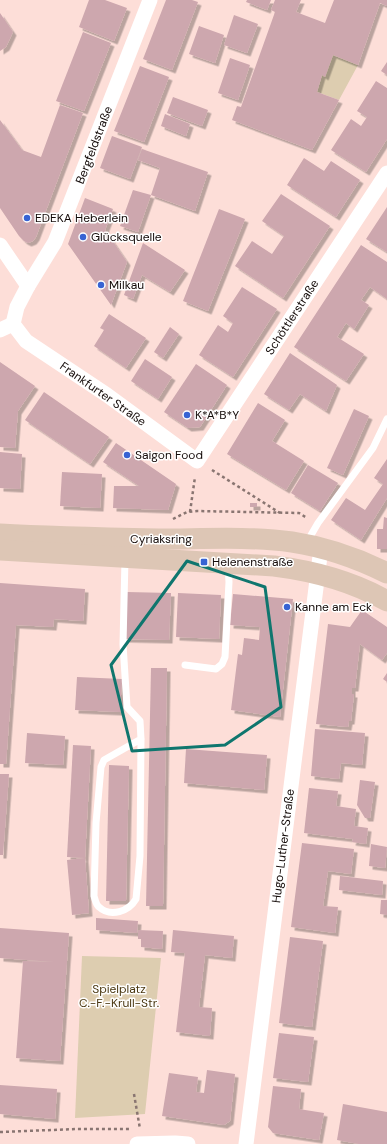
<svg xmlns="http://www.w3.org/2000/svg" width="387" height="1144" font-family="'DM Sans',sans-serif">
<style>
.green{fill:#ddcdb0}
.building{fill:#cda7ae;filter:url(#shadow)}
.lines{fill:none;stroke-linecap:round;stroke-linejoin:round}
.path{stroke:#897571;stroke-width:2.5;stroke-dasharray:3 3;stroke-linecap:butt}
.service{stroke:#fff;stroke-width:7}
.minor{stroke:#fff;stroke-width:15}
.secondary{stroke:#ddc6b5;stroke-width:21}
.marked{fill:none;stroke:#0f766e;stroke-width:3;stroke-linejoin:round}
.poi-dot{fill:#3763d3;stroke:#fff;stroke-width:1.5}
.labels{text-anchor:middle;dominant-baseline:central;stroke-width:3;stroke-linejoin:round;paint-order:stroke}
.street-label{font-size:12px;fill:#130a08;stroke:#fff}
.poi-label{font-size:12px;fill:#130a08;stroke:#fff;text-anchor:start}
.park-label{font-size:12px;fill:#4a3710;stroke:#fff}
</style>
<defs>
<filter id="shadow"><feDropShadow dx="3.5" dy="3.5" stdDeviation="0" flood-color="#0004"/></filter>
</defs>
<rect width="100%" height="100%" fill="#fdded8"/>
<g class="green">
<polygon points="333,55 358,65 339,100 317,92 322,75 325,76"/>
<polygon points="82,956 161,958 145,1114 75,1118"/>
</g>
<g class="building">
<polygon points="89,0 105,0 127,8 114,41 79,27"/>
<polygon points="166,0 192,0 198,2 172,70 143,59"/>
<polygon points="247,0 271,0 267,10 246,2"/>
<polygon points="275,0 301,0 296,12 325,23 334,0 387,0 387,6 380,3 358,65 333,55 325,77 322,75 317,92 339,100 312,150 232,120 237,106 241,107 275,12 271,10"/>
<polygon points="0,13 13,32 6,47 0,51"/>
<polygon points="234,15 258,24 247,53 224,45"/>
<polygon points="199,26 224,35 215,63 189,54"/>
<polygon points="83,32 111,43 84,111 56,101"/>
<polygon points="230,58 250,65 238,100 218,93"/>
<polygon points="387,62 387,75 381,71"/>
<polygon points="140,66 169,77 144,142 114,131"/>
<polygon points="376,81 387,88 387,139 366,172 331,150 351,119 361,126 367,117 357,111"/>
<polygon points="173,97 208,110 202,126 167,113"/>
<polygon points="60,105 83,113 36,237 33,241 28,243 24,241 19,236 0,208 0,120 22,150 41,157"/>
<polygon points="165,114 190,124 186,136 161,126"/>
<polygon points="112,136 142,147 130,179 100,168"/>
<polygon points="142,149 208,172 195,211 151,195 160,168 138,160"/>
<polygon points="304,158 324,171 331,161 360,180 336,217 287,185"/>
<polygon points="133,190 151,195 138,232 120,226"/>
<polygon points="281,194 330,226 283,298 235,266 252,241 272,254 284,236 262,221"/>
<polygon points="85,198 113,209 105,230 127,262 111,305 68,244"/>
<polygon points="387,207 387,252 366,239"/>
<polygon points="219,209 245,219 208,311 183,301"/>
<polygon points="143,243 185,270 170,292 142,275 133,299 124,295"/>
<polygon points="361,245 387,262 387,299 370,287 361,300 369,305 354,329 346,323 337,337 364,354 346,381 294,347"/>
<polygon points="242,287 277,309 233,377 199,355 218,325 228,332 233,323 223,316"/>
<polygon points="109,314 146,338 126,368 94,346 104,330 100,328"/>
<polygon points="170,327 179,334 163,358 154,352"/>
<polygon points="290,353 337,385 326,411 300,394 289,410 264,394"/>
<polygon points="145,359 172,377 158,399 131,381"/>
<polygon points="0,362 35,386 18,411 15,448 0,447"/>
<polygon points="196,364 227,385 200,427 188,428 164,412"/>
<polygon points="44,392 109,437 90,464 25,420"/>
<polygon points="258,403 285,420 272,441 304,461 286,490 227,454"/>
<polygon points="354,409 369,416 343,475 327,468"/>
<polygon points="116,443 176,484 168,510 113,508 114,486 139,486 103,462"/>
<polygon points="0,452 22,454 20,489 0,488"/>
<polygon points="387,459 387,498 361,540 331,520 346,498 365,510 383,484 374,478"/>
<polygon points="308,465 338,483 320,511 291,493"/>
<polygon points="62,472 102,474 100,508 60,506"/>
<rect x="250" y="503" width="7" height="4"/>
<polygon points="384,517 387,518 387,549 377,549 377,529 383,529"/>
<polygon points="0,583 85,589 83,621 54,619 53,627 16,625 6,764 0,764"/>
<polygon points="127,592 171,593 169,640 126,639"/>
<polygon points="178,593 221,595 219,639 176,637"/>
<polygon points="233,594 293,599 280,717 231,710 238,654 242,655 244,638 259,640 260,627 230,625"/>
<polygon points="362,610 387,627 387,653 382,660 360,644 355,688 352,688 352,694 354,694 351,721 349,721 348,727 316,724 328,624 350,627"/>
<polygon points="151,668 167,668 163,906 146,906"/>
<polygon points="387,673 387,682 383,679"/>
<polygon points="77,677 122,679 120,712 75,710"/>
<polygon points="315,729 365,733 362,765 341,763 339,779 311,776"/>
<polygon points="27,733 65,736 63,765 25,763"/>
<polygon points="73,745 91,746 85,858 67,857"/>
<polygon points="186,749 267,755 264,790 184,783"/>
<polygon points="109,765 129,766 126,901 106,901"/>
<polygon points="0,774 9,774 3,855 0,855"/>
<polygon points="360,780 375,782 370,818 365,818 357,805"/>
<polygon points="309,788 338,791 336,806 356,809 354,826 368,828 366,844 352,842 353,839 304,833"/>
<polygon points="302,843 354,849 351,874 328,871 323,906 338,907 335,933 291,927"/>
<polygon points="371,844 387,847 385,868 369,866"/>
<polygon points="85,858 89,913 72,915 67,860"/>
<polygon points="340,876 383,881 382,895 339,890"/>
<polygon points="381,900 387,900 387,915 380,914"/>
<polygon points="96,918 138,921 137,933 96,930"/>
<polygon points="0,928 69,933 60,1061 16,1058 23,961 54,962 0,958"/>
<polygon points="138,930 163,931 162,949 141,947 141,939 138,939"/>
<polygon points="173,930 234,936 232,958 205,955 199,1007 212,1008 210,1036 176,1032 185,953 171,952"/>
<polygon points="290,937 323,941 312,1027 279,1023"/>
<polygon points="279,1033 314,1037 308,1082 273,1078"/>
<polygon points="207,1070 235,1074 230,1121 224,1125 162,1116 169,1073 198,1077 196,1092 204,1093"/>
<polygon points="0,1085 57,1089 55,1119 0,1114"/>
<polygon points="273,1086 301,1089 299,1109 324,1113 319,1140 273,1133 268,1127"/>
<polygon points="343,1104 387,1112 387,1144 359,1144 337,1140"/>
</g>
<g class="lines">
<g class="path">
<polyline points="212,470 280,513"/>
<polyline points="190,512 195,477"/>
<polyline points="173,519 187,512 197,511 299,513 307,518"/>
<polyline points="134,1094 140,1129"/>
<polyline points="0,1132 77,1129 129,1129"/>
</g>
<g class="service">
<polyline points="307,542 318,523 373,448 387,419"/>
<path d="M125 559 123 644 127 707 140 721 141 739 140 856 136 899C129 911 111 918 99 907 96 905 95 899 94 896L96 823 101 767 104 760 141 739"/>
<polyline points="185,665 216,669 222,664 225,657 229,582 228,565"/>
</g>
<g class="minor">
<polyline points="0,245 28,286"/>
<polyline points="13,324 26,341 107,395 197,461 387,173"/>
<polyline points="13,324 17,307 28,286 55,242 150,0"/>
<polyline points="0,330 13,324"/>
<polyline points="137,1144 175,1143 188,1144"/>
<polyline points="246,1144 321,548"/>
</g>
<g class="secondary">
<path d="M0 534C53 537 105 538 158 539 202 539 248 536 292 542 325 547 357 558 387 573"/>
<path d="M0 550 274 566C314 571 352 581 387 601"/>
</g>
</g>
<path class="marked" d="M187 561 265 587 281 707 225 745 132 751 111 665Z"/>
<g class="poi-dot">
<circle cx="27" cy="218" r="4"/>
<circle cx="83" cy="237" r="4"/>
<circle cx="101" cy="285" r="4"/>
<circle cx="187" cy="415" r="4"/>
<circle cx="127" cy="455" r="4"/>
<rect x="200" y="558" width="8" height="8" rx="2"/>
<circle cx="287" cy="607" r="4"/>
</g>
<g class="labels">
<g class="street-label">
<text transform="translate(94 145) rotate(-69)">Bergfeldstraße</text>
<text transform="translate(292 317) rotate(-57)">Schöttlerstraße</text>
<text transform="translate(103 394) rotate(35)">Frankfurter Straße</text>
<text x="161" y="539">Cyriaksring</text>
<text transform="translate(283 846) rotate(-83)">Hugo-Luther-Straße</text>
</g>
<g class="poi-label">
<text x="35" y="218">EDEKA Heberlein</text>
<text x="91" y="237">Glücksquelle</text>
<text x="109" y="285">Milkau</text>
<text x="195" y="415">K*A*B*Y</text>
<text x="135" y="455">Saigon Food</text>
<text x="212" y="562">Helenenstraße</text>
<text x="295" y="607">Kanne am Eck</text>
</g>
<g class="park-label">
<text x="119" y="989">Spielplatz<tspan x="119" dy="14">C.-F.-Krull-Str.</tspan></text>
</g>
</g>
</svg>
